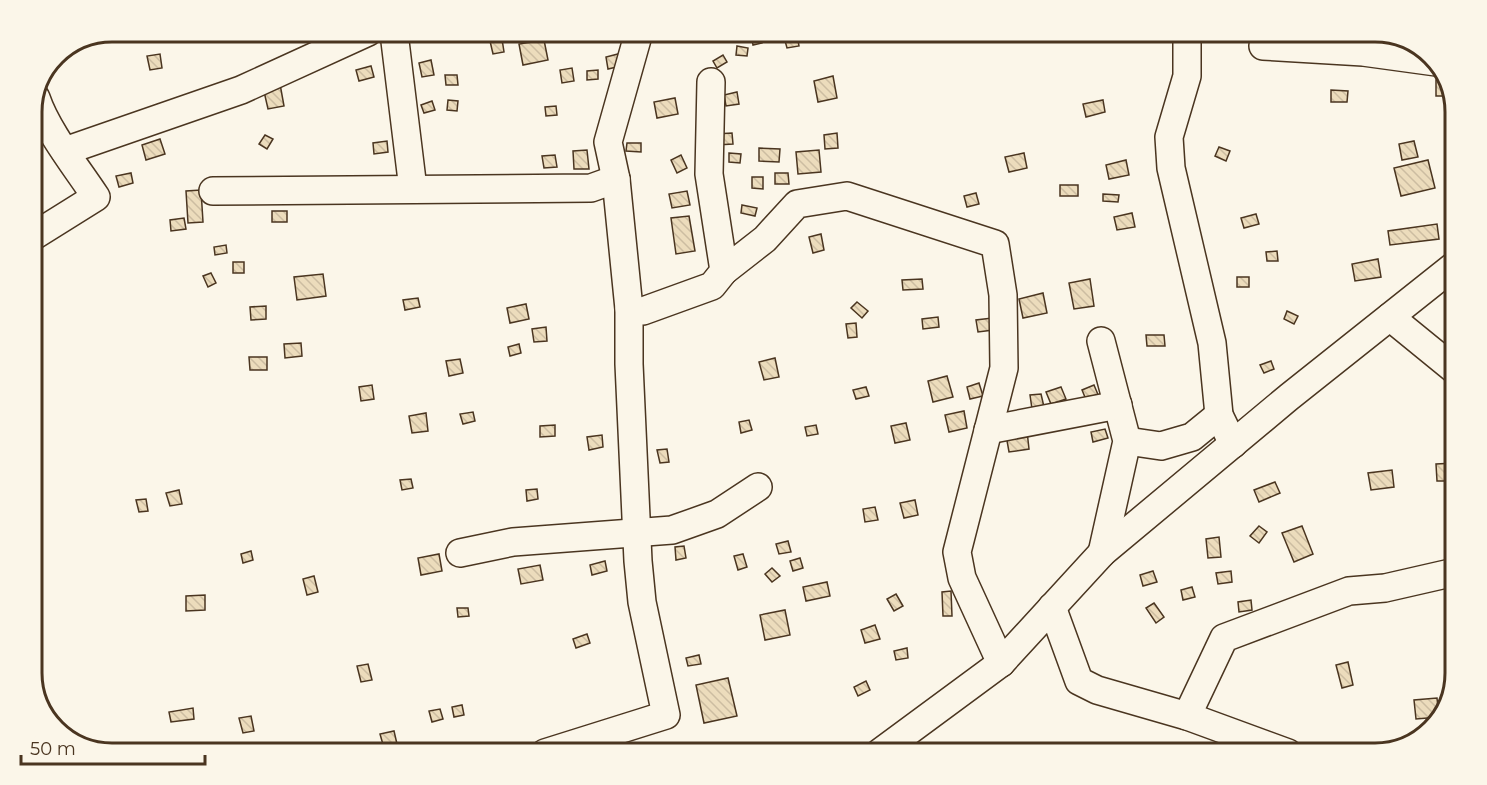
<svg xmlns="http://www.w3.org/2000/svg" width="1487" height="785" font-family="Montserrat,sans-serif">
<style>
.building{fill:url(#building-back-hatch);stroke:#4a3520;stroke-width:1.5}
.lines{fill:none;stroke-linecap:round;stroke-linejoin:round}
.minor-casing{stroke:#4a3520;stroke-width:30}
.minor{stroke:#fbf6e9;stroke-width:27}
.rim{fill:none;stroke:#4a3520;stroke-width:3}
</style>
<defs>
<pattern id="building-back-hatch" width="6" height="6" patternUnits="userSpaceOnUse" patternTransform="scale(1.5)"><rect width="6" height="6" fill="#ecdcbc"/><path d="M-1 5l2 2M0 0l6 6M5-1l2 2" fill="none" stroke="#ccbda1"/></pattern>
</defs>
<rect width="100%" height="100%" fill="#fbf6e9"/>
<g class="building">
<polygon points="760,32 762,43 753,45 751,34"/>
<polygon points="797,35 799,46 787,48 784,37"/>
<polygon points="502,39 504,52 493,54 490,41"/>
<polygon points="544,40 548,60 523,65 519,44"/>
<polygon points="737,46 748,48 747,56 736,55"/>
<polygon points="160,54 162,68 150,70 147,56"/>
<polygon points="618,54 621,66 608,69 606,57"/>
<polygon points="723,55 727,62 717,68 713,61"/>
<polygon points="431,60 434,75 422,77 419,63"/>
<polygon points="371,66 374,77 359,81 356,70"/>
<polygon points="572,68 574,81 562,83 560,70"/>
<polygon points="598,70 598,79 587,80 587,71"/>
<polygon points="445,75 457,75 458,85 446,85"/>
<polygon points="833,76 837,98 818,102 814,81"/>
<polygon points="1436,80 1446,80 1450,96 1436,96"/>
<polygon points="280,84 284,106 268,109 263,87"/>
<polygon points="1331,90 1348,91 1347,102 1331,102"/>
<polygon points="737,92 739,104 726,106 724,95"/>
<polygon points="675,98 678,114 657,118 654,102"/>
<polygon points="448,100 458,101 457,111 447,110"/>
<polygon points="1103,100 1105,112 1086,117 1083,104"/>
<polygon points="432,101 435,110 424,113 421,105"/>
<polygon points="556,106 557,115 546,116 545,107"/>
<polygon points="732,133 733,144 716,145 715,134"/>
<polygon points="837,133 838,148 825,149 824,135"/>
<polygon points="265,135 273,139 267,149 259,144"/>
<polygon points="160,139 165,154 146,160 142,145"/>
<polygon points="387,141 388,152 374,154 373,143"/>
<polygon points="1414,141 1418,157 1402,160 1399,144"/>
<polygon points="627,143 641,143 641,152 626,151"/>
<polygon points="1219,147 1230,151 1226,161 1215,156"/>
<polygon points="759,148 780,149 779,162 759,161"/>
<polygon points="587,150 589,169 574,169 573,151"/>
<polygon points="819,150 821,172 798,174 796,152"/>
<polygon points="729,153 741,154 740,163 729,162"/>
<polygon points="1024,153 1027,168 1009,172 1005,157"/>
<polygon points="555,155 557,167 544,168 542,156"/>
<polygon points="681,155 687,168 677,173 671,160"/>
<polygon points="1126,160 1129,175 1109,179 1106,165"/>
<polygon points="1428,160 1435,188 1401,196 1394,168"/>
<polygon points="131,173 133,183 119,187 116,176"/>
<polygon points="775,173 788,173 789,184 775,184"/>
<polygon points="752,177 763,177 763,189 752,188"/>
<rect x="1060" y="185" width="18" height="11"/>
<polygon points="201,190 203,222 188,223 186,191"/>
<polygon points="687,191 690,205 672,208 669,194"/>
<polygon points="976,193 979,204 967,207 964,196"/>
<polygon points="1103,194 1119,195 1118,202 1103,201"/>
<polygon points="742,205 757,208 755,216 741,213"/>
<rect x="272" y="211" width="15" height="11"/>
<polygon points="1132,213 1135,227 1117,230 1114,217"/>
<polygon points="1256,214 1259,224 1244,228 1241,218"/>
<polygon points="689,216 695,251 676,254 671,218"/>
<polygon points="184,218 186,229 171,231 170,220"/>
<polygon points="1437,224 1439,239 1390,245 1388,231"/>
<polygon points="821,234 824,250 813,253 809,237"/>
<polygon points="226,245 227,253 215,255 214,247"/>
<polygon points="1277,251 1278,261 1267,261 1266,252"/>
<polygon points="1378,259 1381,277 1355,281 1352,264"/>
<rect x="233" y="262" width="11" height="11"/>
<polygon points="211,273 216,283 208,287 203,276"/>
<polygon points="323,274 326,296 297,300 294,277"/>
<rect x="1237" y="277" width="12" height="10"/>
<polygon points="922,279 923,289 903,290 902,280"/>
<polygon points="1090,279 1094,306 1074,309 1069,283"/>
<polygon points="1043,293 1047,313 1023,318 1019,299"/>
<polygon points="418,298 420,307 405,310 403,300"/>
<polygon points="857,302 868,311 862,318 851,308"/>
<polygon points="526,304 529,319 510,323 507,308"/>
<polygon points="266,306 266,319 251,320 250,307"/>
<polygon points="1287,311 1298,316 1294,324 1284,319"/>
<polygon points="938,317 939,327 923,329 922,319"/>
<polygon points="992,318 993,330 978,332 976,320"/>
<polygon points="856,323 857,337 848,338 846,324"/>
<polygon points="546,327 547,341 534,342 532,329"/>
<polygon points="1146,335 1164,335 1165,346 1147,346"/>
<polygon points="301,343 302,356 285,358 284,344"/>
<polygon points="519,344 521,353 510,356 508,347"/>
<polygon points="249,357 267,357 267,370 250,370"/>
<polygon points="775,358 779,377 764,380 759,362"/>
<polygon points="460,359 463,373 449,376 446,361"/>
<polygon points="1271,361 1274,369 1264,373 1260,365"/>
<polygon points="947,376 953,397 933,402 928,381"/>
<polygon points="979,383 983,396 970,399 967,387"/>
<polygon points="372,385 374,399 361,401 359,387"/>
<polygon points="1094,385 1099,397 1087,402 1082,390"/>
<polygon points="866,387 869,396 856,399 853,390"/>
<polygon points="1061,387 1066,399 1051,404 1046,392"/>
<polygon points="1041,394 1044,407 1032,409 1030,395"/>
<polygon points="964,411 967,428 949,432 945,415"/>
<polygon points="473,412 475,421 463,424 460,414"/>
<polygon points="426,413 428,431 412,433 409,416"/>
<polygon points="749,420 752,430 741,433 739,422"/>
<polygon points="906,423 910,440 895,443 891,426"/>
<polygon points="555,425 555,436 540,437 540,426"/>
<polygon points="816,425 818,434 807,436 805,427"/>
<polygon points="1105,429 1108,438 1093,442 1091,432"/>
<polygon points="1027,431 1029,449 1009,452 1006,435"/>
<polygon points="602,435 603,447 589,450 587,437"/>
<polygon points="667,449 669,462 660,463 657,450"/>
<polygon points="1455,463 1455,481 1437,481 1436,464"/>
<polygon points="1392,470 1394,487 1371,490 1368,473"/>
<polygon points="411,479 413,488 402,490 400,480"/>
<polygon points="1275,482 1280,493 1259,502 1254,490"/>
<polygon points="537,489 538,499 527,501 526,490"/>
<polygon points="179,490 182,504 170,506 166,493"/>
<polygon points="146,499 148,511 139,512 136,500"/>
<polygon points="915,500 918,515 904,518 900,503"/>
<polygon points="875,507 878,520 865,522 863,509"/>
<polygon points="1259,526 1267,532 1259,543 1250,536"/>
<polygon points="1302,526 1313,554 1294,562 1282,533"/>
<polygon points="1219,537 1221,557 1208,558 1206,539"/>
<polygon points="788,541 791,552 779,554 776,544"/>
<polygon points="684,546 686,558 676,560 675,547"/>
<polygon points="251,551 253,560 243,563 241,554"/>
<polygon points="439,554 442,571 421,575 418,558"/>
<polygon points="743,554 747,567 738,570 734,556"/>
<polygon points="800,558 803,568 793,571 790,561"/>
<polygon points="605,561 607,571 592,575 590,565"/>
<polygon points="540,565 543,580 521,584 518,569"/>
<polygon points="772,568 780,576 772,582 765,574"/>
<polygon points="1153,571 1157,582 1143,586 1140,575"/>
<polygon points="1231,571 1232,582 1218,584 1216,573"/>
<polygon points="314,576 318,592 307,595 303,579"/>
<polygon points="827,582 830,596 806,601 803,587"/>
<polygon points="1192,587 1195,597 1183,600 1181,590"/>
<polygon points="951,591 952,616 943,616 942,592"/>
<polygon points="896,594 903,606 894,611 887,599"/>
<polygon points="205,595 205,610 186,611 186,596"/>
<polygon points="1251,600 1252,610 1239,612 1238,602"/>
<polygon points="1154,603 1164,617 1156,623 1146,608"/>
<polygon points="457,608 468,608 469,616 458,617"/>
<polygon points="785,610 790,635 765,640 760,615"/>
<polygon points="875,625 880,639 865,643 861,630"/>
<polygon points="587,634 590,643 576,648 573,639"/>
<polygon points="907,648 908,658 896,660 894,651"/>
<polygon points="699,655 701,664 688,666 686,658"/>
<polygon points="1348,662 1353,685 1342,688 1336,665"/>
<polygon points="368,664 372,680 361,682 357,666"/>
<polygon points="728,678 737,716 704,723 696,685"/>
<polygon points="866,681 870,690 858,696 854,687"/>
<polygon points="1437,698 1439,717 1416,719 1414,700"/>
<polygon points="462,705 464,715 454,717 452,707"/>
<polygon points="193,708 194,719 171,722 169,712"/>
<polygon points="440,709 443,719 432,722 429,711"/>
<polygon points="251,716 254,731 243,733 239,718"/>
<polygon points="394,731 397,744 384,748 380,734"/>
</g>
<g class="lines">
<g class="minor-casing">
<g id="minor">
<polyline points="390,32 394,33 413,189"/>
<polyline points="1187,32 1187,76 1169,137 1171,168 1212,343 1219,415 1233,444"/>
<polyline points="1263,46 1363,52 1436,62"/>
<polyline points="65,151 241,90 368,32"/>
<polyline points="213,191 591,188 616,179"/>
<path d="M32 237 96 197C77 168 47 131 36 98"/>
<polyline points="724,271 765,239 797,204 847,196 995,244 1003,295 1004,368 957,552 962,578 1001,663"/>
<polyline points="629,309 643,311 712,286 724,271 709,174 711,82"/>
<polyline points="1390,317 1455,370"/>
<polyline points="1101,341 1127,441 1102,553"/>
<polyline points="988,430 1118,405"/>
<polyline points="1127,441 1161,446 1192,437 1219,415"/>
<polyline points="460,553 513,542 672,530 717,514 758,487"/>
<polyline points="1052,607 1079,681 1097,690 1187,716 1288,753"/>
<polyline points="1187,716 1224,638 1349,591 1385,588 1455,572"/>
<polyline points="545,753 666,715 642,602 638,561 629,364 629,309 616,179 608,142 639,32"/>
<polyline points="879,753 1001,663 1102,553 1289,397 1455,265"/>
</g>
</g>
<use href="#minor" class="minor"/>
</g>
<path d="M0 0H1487V785H0ZM112 42H1375A70 70 0 0 1 1445 112V673A70 70 0 0 1 1375 743H112A70 70 0 0 1 42 673V112A70 70 0 0 1 112 42Z" fill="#fbf6e9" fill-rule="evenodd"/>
<path class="rim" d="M112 42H1375A70 70 0 0 1 1445 112V673A70 70 0 0 1 1375 743H112A70 70 0 0 1 42 673V112A70 70 0 0 1 112 42Z"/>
<path d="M21 755v9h184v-9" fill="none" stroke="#4a3520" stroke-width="3"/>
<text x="30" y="755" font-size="18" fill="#4a3520" stroke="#fbf6e9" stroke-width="4.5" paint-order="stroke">50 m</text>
</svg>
